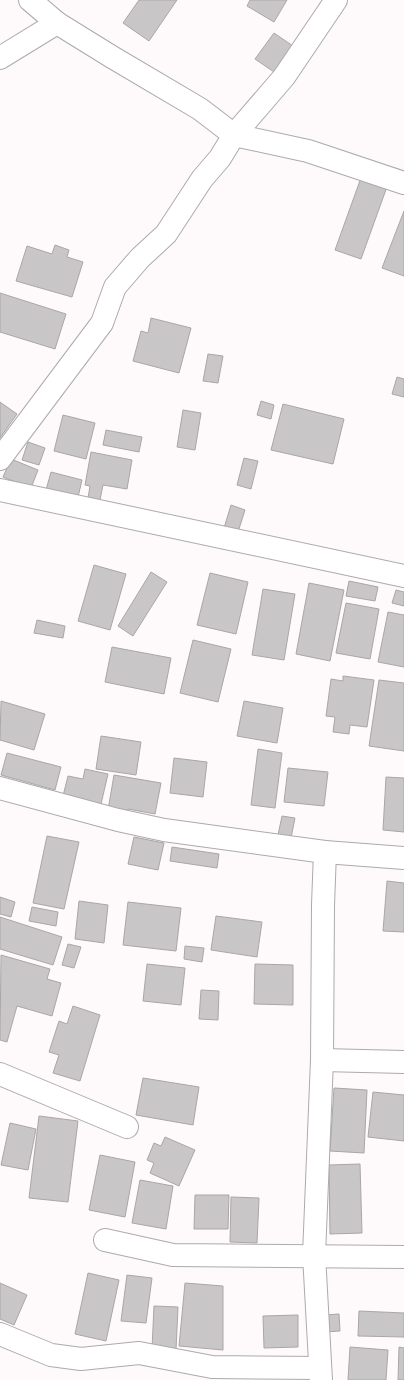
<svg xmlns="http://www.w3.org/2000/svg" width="404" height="1380" font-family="'PT Sans Narrow',sans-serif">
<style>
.building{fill:#c9c6c7;stroke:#aaa6a8}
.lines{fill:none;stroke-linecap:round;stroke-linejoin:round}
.minor-casing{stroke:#adaaab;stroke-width:24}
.minor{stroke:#fff;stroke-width:22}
</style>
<rect width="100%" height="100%" fill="#fefafc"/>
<g class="building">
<polygon points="139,0 177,0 149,41 123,23"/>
<polygon points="250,0 287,0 274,22 247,6"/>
<polygon points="274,33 293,46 274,72 255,59"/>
<polygon points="362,175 388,184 361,259 335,250"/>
<polygon points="404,211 404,276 382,268"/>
<polygon points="55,245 69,250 67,257 83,262 72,297 16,281 27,246 52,254"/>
<polygon points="0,293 66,314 55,349 0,332"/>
<polygon points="151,318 191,328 179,373 133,361 141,331 148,333"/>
<polygon points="208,354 223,356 218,383 203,381"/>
<polygon points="397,377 404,379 404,397 392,394"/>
<polygon points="261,401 274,405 271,419 257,415"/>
<polygon points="0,402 17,414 0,438"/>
<polygon points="283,404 344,419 333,464 271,450"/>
<polygon points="183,410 201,413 195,450 177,447"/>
<polygon points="63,415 95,423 86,459 54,451"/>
<polygon points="106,430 142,437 139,452 103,445"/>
<polygon points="28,442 45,448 39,465 22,460"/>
<polygon points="91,452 132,460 127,489 103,485 100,500 88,498 90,486 85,485"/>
<polygon points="244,458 258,461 251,489 237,485"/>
<polygon points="11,459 38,470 31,488 3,477"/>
<polygon points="51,472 82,480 78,497 46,490"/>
<polygon points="231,505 245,510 238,532 224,528"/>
<polygon points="94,565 126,574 110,630 78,621"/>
<polygon points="151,572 167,582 133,636 118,626"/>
<polygon points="210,573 248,582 236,634 197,625"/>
<polygon points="349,581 378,587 375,601 346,596"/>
<polygon points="309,583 344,590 330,661 296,654"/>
<polygon points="263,589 295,594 284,660 252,655"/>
<polygon points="396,590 404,592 404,606 392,603"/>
<polygon points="346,603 379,609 370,659 336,653"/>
<polygon points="388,612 404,615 404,667 378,662"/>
<polygon points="37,620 65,626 63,638 34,633"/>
<polygon points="193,640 231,649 218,702 180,693"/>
<polygon points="112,647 171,658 164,694 105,682"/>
<polygon points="343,676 374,680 367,727 350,725 349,734 333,732 335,717 326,716 331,679 343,681"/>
<polygon points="379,680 404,683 404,751 369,746"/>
<polygon points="1,701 45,714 34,750 0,740"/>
<polygon points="244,701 283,708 277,743 237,736"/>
<polygon points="101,736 141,742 136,775 96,769"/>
<polygon points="258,749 282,753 275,808 251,805"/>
<polygon points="7,753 61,767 55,790 1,775"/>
<polygon points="174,758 207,762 203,797 170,793"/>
<polygon points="288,768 328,772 324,806 284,802"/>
<polygon points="85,769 108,774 101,804 63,796 68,776 83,779"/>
<polygon points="114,775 161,783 155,814 128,809 127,814 108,810"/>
<polygon points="386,777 404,778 404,832 383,830"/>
<polygon points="282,816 295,818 291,838 278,835"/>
<polygon points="47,836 79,842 64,909 33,903"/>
<polygon points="134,837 164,843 158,870 128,864"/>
<polygon points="172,847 219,854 217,868 170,861"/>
<polygon points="387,881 404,883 404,932 383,931"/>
<polygon points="0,897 15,902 11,917 0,914"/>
<polygon points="79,901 108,905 104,943 75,939"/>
<polygon points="128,902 181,908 176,951 123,945"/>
<polygon points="32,907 58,912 56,926 29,921"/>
<polygon points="216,916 262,922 257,957 211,950"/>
<polygon points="0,917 62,937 53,965 0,949"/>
<polygon points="68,944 81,947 74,968 62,965"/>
<polygon points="185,946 204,948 202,962 184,959"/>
<polygon points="1,955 50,969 47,979 61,983 52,1016 17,1006 7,1042 0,1040"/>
<polygon points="147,964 185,968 181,1005 143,1001"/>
<polygon points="255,964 293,965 293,1005 254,1004"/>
<polygon points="201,990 219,991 218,1020 199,1019"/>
<polygon points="73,1006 100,1015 80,1081 53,1073 59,1055 49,1052 59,1021 67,1024"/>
<polygon points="143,1078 199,1087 193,1125 136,1115"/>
<polygon points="334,1088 367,1090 364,1153 330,1151"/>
<polygon points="373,1092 404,1095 404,1141 368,1137"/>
<polygon points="39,1116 78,1121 68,1202 29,1198"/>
<polygon points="10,1123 36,1129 28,1170 1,1165"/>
<polygon points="165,1137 195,1150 179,1186 150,1173 154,1163 147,1160 154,1143 161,1146"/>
<polygon points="100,1155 135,1162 125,1217 89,1210"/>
<polygon points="360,1164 362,1233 330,1234 329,1165"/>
<polygon points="140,1180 173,1186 166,1229 132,1223"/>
<polygon points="195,1195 229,1195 228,1229 194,1229"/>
<polygon points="231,1197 259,1198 257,1243 230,1242"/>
<polygon points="88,1273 119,1280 106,1341 75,1334"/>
<polygon points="127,1275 152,1278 146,1323 121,1321"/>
<polygon points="0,1283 27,1295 14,1325 0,1319"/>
<polygon points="185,1283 223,1286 223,1350 179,1346"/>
<polygon points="154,1306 178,1307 176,1350 152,1349"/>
<polygon points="359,1311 404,1313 404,1337 358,1336"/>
<polygon points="339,1314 340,1331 324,1332 324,1315"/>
<polygon points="298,1315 298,1347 264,1348 263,1316"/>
<polygon points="350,1347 388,1350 386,1380 348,1380"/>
<polygon points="399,1347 404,1348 404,1380 398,1380"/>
</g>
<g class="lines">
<g class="minor-casing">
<g id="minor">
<polyline points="30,0 57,23 112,57 200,109 234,135 308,151 404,183"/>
<polyline points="0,58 57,23"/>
<polyline points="0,459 102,323 115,287 140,258 166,234 202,179 220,158 234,135 284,77 336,0"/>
<polyline points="0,490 404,576"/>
<polyline points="0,788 118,820 164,830 325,852 404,858"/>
<polyline points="322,1060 404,1062"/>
<polyline points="0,1074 127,1127"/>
<polyline points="105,1240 173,1255 404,1257"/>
<polyline points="0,1334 51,1355 81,1359 139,1353 212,1367 320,1368"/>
<polyline points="321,1380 314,1255 322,1060 323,905 325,852"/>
</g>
</g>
<use href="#minor" class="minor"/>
</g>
</svg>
